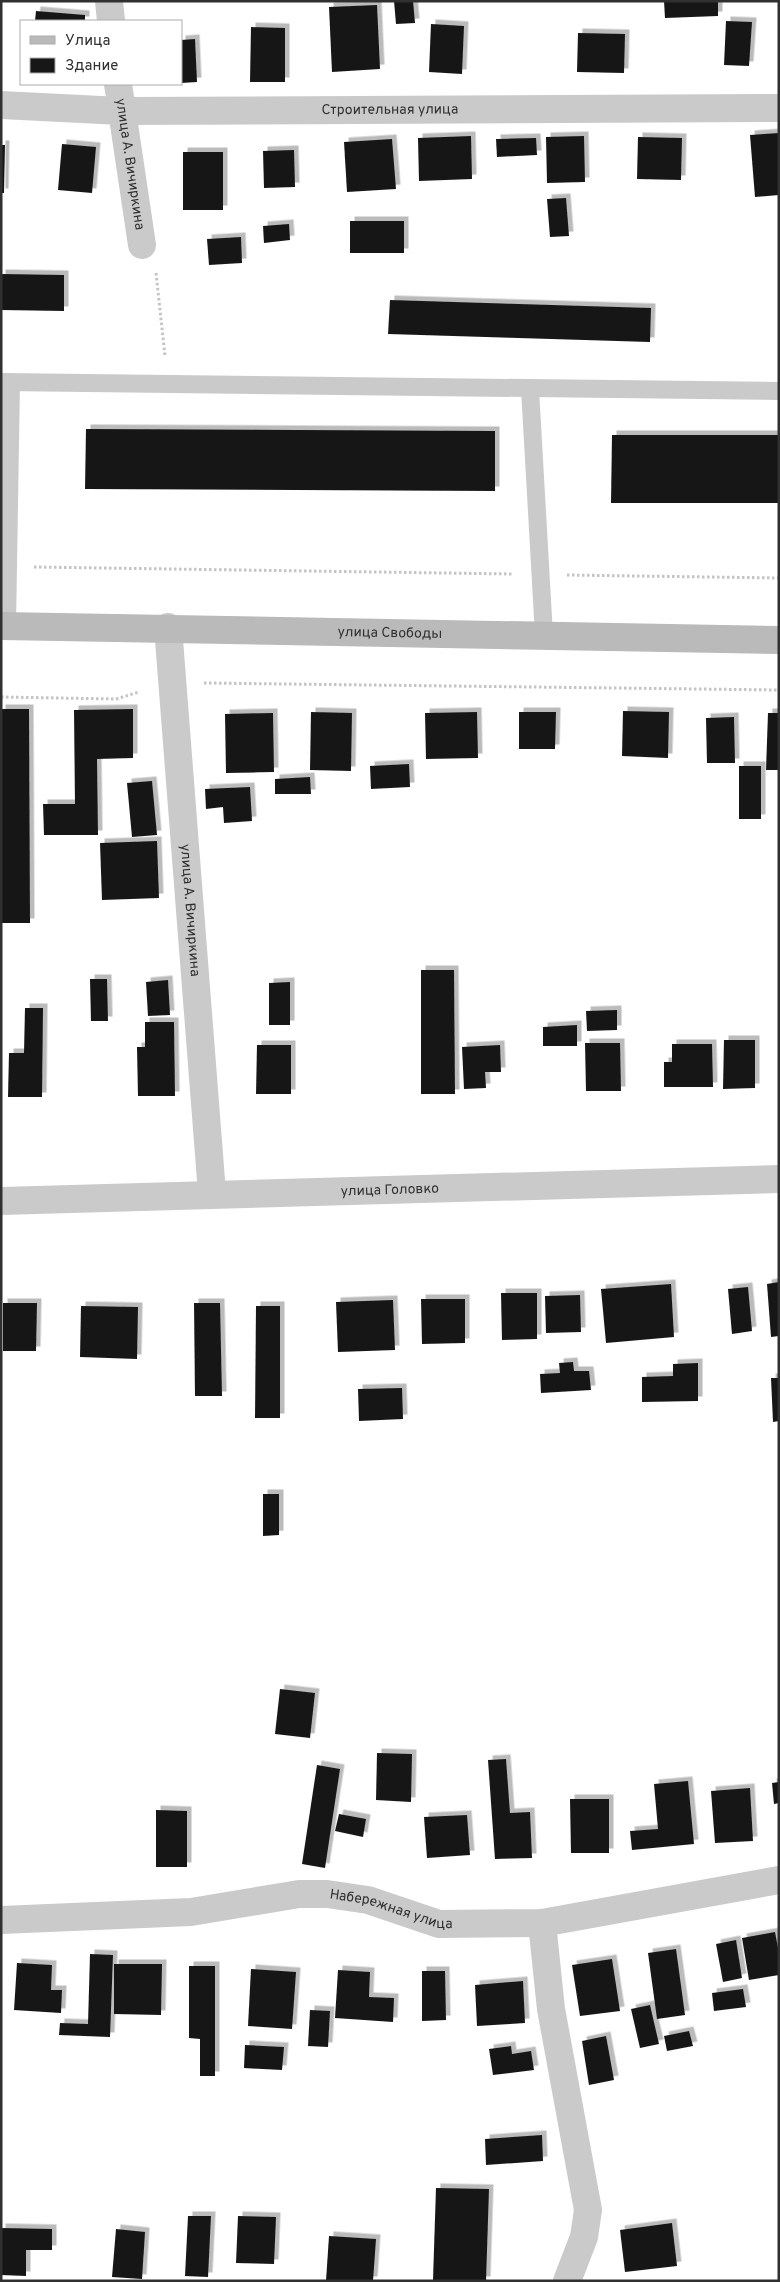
<svg xmlns="http://www.w3.org/2000/svg" width="780" height="2282" font-family="Overpass,sans-serif">
<style>
.building{fill:#171717;filter:url(#shadow)}
.lines{fill:none;stroke-linecap:round;stroke-linejoin:round}
.path{stroke:#c4c4c4;stroke-width:3;stroke-dasharray:2.5 2.5;stroke-linecap:butt}
.lane{stroke:#cacaca;stroke-width:18}
.street{stroke:#cacaca;stroke-width:28}
.secondary{stroke:#bababa;stroke-width:28}
.labels{text-anchor:middle;dominant-baseline:central;stroke-width:5;stroke-linejoin:round;paint-order:stroke}
.street-label{font-size:14px;fill:#303030;stroke:#fff}
</style>
<defs>
<filter id="shadow"><feDropShadow dx="4.5" dy="-4.5" stdDeviation="0" flood-color="#0004"/></filter>
</defs>
<rect width="100%" height="100%" fill="#fff"/>
<g class="building">
<polygon points="394,1 413,1 415,23 396,24"/>
<polygon points="664,1 718,1 718,16 665,18"/>
<polygon points="377,5 380,69 332,72 329,7"/>
<polygon points="36,11 85,15 85,21 35,21"/>
<polygon points="726,21 752,22 749,66 724,65"/>
<polygon points="431,24 464,26 462,74 429,72"/>
<polygon points="251,27 285,28 285,82 250,82"/>
<polygon points="578,33 625,34 624,73 577,72"/>
<polygon points="195,39 197,82 181,83 181,40"/>
<polygon points="779,133 779,195 755,197 750,135"/>
<polygon points="471,136 472,179 419,181 418,138"/>
<polygon points="584,136 585,182 547,183 546,137"/>
<polygon points="638,137 682,138 681,180 637,179"/>
<polygon points="536,138 537,155 497,157 496,139"/>
<polygon points="392,139 396,189 347,192 344,142"/>
<polygon points="62,144 96,147 92,193 58,190"/>
<polygon points="1,145 5,145 4,193 1,193"/>
<polygon points="294,150 295,187 264,188 263,151"/>
<rect x="183" y="152" width="40" height="58"/>
<polygon points="566,198 569,236 550,237 547,199"/>
<rect x="350" y="221" width="54" height="32"/>
<polygon points="289,224 290,240 264,243 263,226"/>
<polygon points="241,237 242,263 209,265 207,239"/>
<polygon points="1,274 64,275 64,311 1,310"/>
<polygon points="390,300 651,308 650,342 388,334"/>
<polygon points="86,429 495,431 495,491 85,489"/>
<polygon points="612,435 779,435 779,503 611,503"/>
<polygon points="1,709 29,709 30,923 1,923"/>
<polygon points="133,709 133,758 97,759 98,835 44,835 43,804 75,804 74,710"/>
<polygon points="623,711 669,712 668,758 622,756"/>
<polygon points="311,712 352,713 351,771 310,770"/>
<polygon points="477,712 478,758 426,759 425,713"/>
<polygon points="519,712 556,712 555,749 519,749"/>
<polygon points="273,713 274,772 226,773 225,714"/>
<polygon points="768,713 779,713 779,770 766,770"/>
<polygon points="734,717 735,763 707,763 706,718"/>
<polygon points="409,764 410,787 371,789 370,766"/>
<rect x="739" y="766" width="22" height="53"/>
<polygon points="310,777 311,794 275,794 275,779"/>
<polygon points="152,781 157,835 132,837 127,783"/>
<polygon points="250,787 252,821 224,823 223,807 206,809 205,789"/>
<polygon points="157,841 159,898 102,900 100,843"/>
<polygon points="421,970 454,970 455,1094 421,1094"/>
<polygon points="90,979 107,979 108,1021 91,1021"/>
<polygon points="168,980 170,1015 148,1016 146,982"/>
<polygon points="290,982 290,1025 269,1025 269,983"/>
<polygon points="25,1008 43,1008 42,1097 8,1097 9,1053 24,1053"/>
<polygon points="617,1010 617,1030 587,1031 586,1011"/>
<polygon points="145,1022 174,1022 175,1096 138,1096 137,1047 145,1047"/>
<polygon points="577,1025 577,1046 543,1046 543,1027"/>
<polygon points="724,1040 755,1040 755,1088 723,1089"/>
<polygon points="585,1043 620,1043 621,1091 586,1091"/>
<polygon points="672,1044 712,1044 713,1087 664,1087 664,1062 672,1062"/>
<polygon points="257,1045 291,1045 291,1094 256,1094"/>
<polygon points="500,1045 501,1072 485,1072 486,1088 464,1089 462,1047"/>
<polygon points="779,1282 779,1336 771,1337 767,1284"/>
<polygon points="671,1284 674,1337 606,1343 601,1289"/>
<polygon points="748,1287 752,1331 732,1334 728,1289"/>
<polygon points="501,1293 537,1293 537,1339 502,1340"/>
<polygon points="580,1295 581,1332 546,1333 545,1296"/>
<polygon points="421,1299 465,1299 465,1343 422,1344"/>
<polygon points="393,1300 395,1350 338,1352 336,1302"/>
<polygon points="3,1303 37,1303 36,1351 3,1351"/>
<polygon points="194,1303 220,1303 222,1396 195,1396"/>
<polygon points="81,1306 138,1307 137,1359 80,1357"/>
<polygon points="256,1306 280,1306 280,1418 255,1418"/>
<polygon points="573,1362 574,1371 589,1371 591,1390 541,1393 540,1374 560,1373 559,1363"/>
<polygon points="698,1363 698,1401 642,1402 642,1377 673,1376 673,1364"/>
<polygon points="771,1378 779,1378 779,1421 773,1422"/>
<polygon points="402,1388 403,1419 359,1421 358,1389"/>
<polygon points="263,1494 279,1494 279,1535 263,1536"/>
<polygon points="280,1689 315,1693 310,1738 275,1734"/>
<polygon points="377,1753 412,1754 411,1802 376,1800"/>
<polygon points="506,1759 510,1813 530,1812 532,1858 495,1859 488,1760"/>
<polygon points="317,1765 340,1769 325,1868 302,1864"/>
<polygon points="688,1781 694,1844 632,1850 630,1831 658,1829 654,1784"/>
<polygon points="779,1782 779,1803 774,1804 772,1783"/>
<polygon points="750,1788 753,1841 715,1843 711,1791"/>
<polygon points="570,1799 609,1799 609,1853 571,1853"/>
<polygon points="156,1810 187,1811 187,1867 156,1867"/>
<polygon points="339,1814 366,1819 363,1837 335,1831"/>
<polygon points="467,1815 470,1855 427,1858 424,1817"/>
<polygon points="775,1932 779,1953 779,1975 749,1980 742,1938"/>
<polygon points="736,1940 742,1978 723,1982 716,1944"/>
<polygon points="676,1949 685,2015 657,2019 648,1953"/>
<polygon points="90,1954 113,1955 110,2037 59,2035 60,2023 88,2024"/>
<polygon points="612,1959 620,2011 580,2016 572,1965"/>
<polygon points="17,1963 52,1965 51,1990 62,1990 61,2013 14,2010"/>
<polygon points="114,1964 162,1964 161,2015 114,2014"/>
<polygon points="189,1966 215,1966 215,2076 200,2076 200,2039 189,2038"/>
<polygon points="251,1969 296,1972 292,2029 248,2026"/>
<polygon points="338,1970 370,1972 369,1997 394,1998 393,2022 335,2018"/>
<polygon points="422,1971 445,1971 446,2020 422,2021"/>
<polygon points="523,1981 525,2023 477,2026 475,1985"/>
<polygon points="743,1989 746,2007 714,2011 712,1993"/>
<polygon points="650,2005 659,2044 640,2048 631,2009"/>
<polygon points="310,2010 330,2011 328,2047 308,2046"/>
<polygon points="689,2031 693,2046 667,2051 664,2036"/>
<polygon points="606,2036 614,2080 589,2085 582,2041"/>
<polygon points="245,2045 284,2047 282,2070 244,2068"/>
<polygon points="511,2046 512,2054 531,2051 534,2070 493,2075 489,2049"/>
<polygon points="542,2135 543,2161 486,2165 485,2139"/>
<polygon points="436,2188 489,2189 486,2281 433,2280"/>
<polygon points="188,2216 211,2216 208,2277 185,2276"/>
<polygon points="238,2216 276,2217 274,2264 236,2263"/>
<polygon points="672,2223 677,2266 625,2272 620,2230"/>
<polygon points="1,2228 52,2229 52,2250 26,2250 26,2276 1,2275"/>
<polygon points="116,2229 145,2232 142,2279 112,2277"/>
<polygon points="329,2236 376,2239 373,2281 326,2281"/>
</g>
<g class="lines">
<g class="path">
<polyline points="156,273 165,356"/>
<polyline points="34,567 513,574"/>
<polyline points="567,575 779,578"/>
<polyline points="204,683 779,690"/>
<polyline points="1,697 116,699 139,692"/>
</g>
<g class="lane">
<polyline points="1,382 779,391"/>
<polyline points="530,389 544,635"/>
<polyline points="7,626 11,382"/>
</g>
<g class="street">
<polyline points="109,1 111,21"/>
<path id="s1" d="M118 84 142 245"/>
<path id="s2" d="M1 105 121 111 779 108"/>
<path id="s3" d="M168 627 212 1193"/>
<path id="s4" d="M1 1201 779 1179"/>
<path id="s5" d="M1 1920 191 1912 299 1894H327L368 1900 439 1924 542 1923 779 1880"/>
<polyline points="542,1923 551,2009 588,2210 584,2237 567,2281"/>
</g>
<path class="secondary" id="s6" d="M1 626 779 640"/>
</g>
<g class="labels">
<g class="street-label">
<text stroke="none"><textPath href="#s2" startOffset="389">Строительная улица</textPath></text>
<text stroke="none"><textPath href="#s1" startOffset="81">улица А. Вичиркина</textPath></text>
<text stroke="none"><textPath href="#s6" startOffset="389">улица Свободы</textPath></text>
<text stroke="none"><textPath href="#s3" startOffset="284">улица А. Вичиркина</textPath></text>
<text stroke="none"><textPath href="#s4" startOffset="389">улица Головко</textPath></text>
<text stroke="none"><textPath href="#s5" startOffset="394">Набережная улица</textPath></text>
</g>
</g>
<rect width="780" height="2282" fill="none" stroke="#303030" stroke-width="5"/>
<rect x="20" y="20" width="162" height="65" fill="#ffffff" stroke="#acacac"/>
<rect x="30" y="36" width="25" height="8" fill="#bababa" stroke="#acacac"/>
<text x="65" y="45" font-size="15" fill="#303030">Улица</text>
<rect x="30" y="58" width="25" height="15" fill="#171717" stroke="#acacac"/>
<text x="65" y="70" font-size="15" fill="#303030">Здание</text>
</svg>
